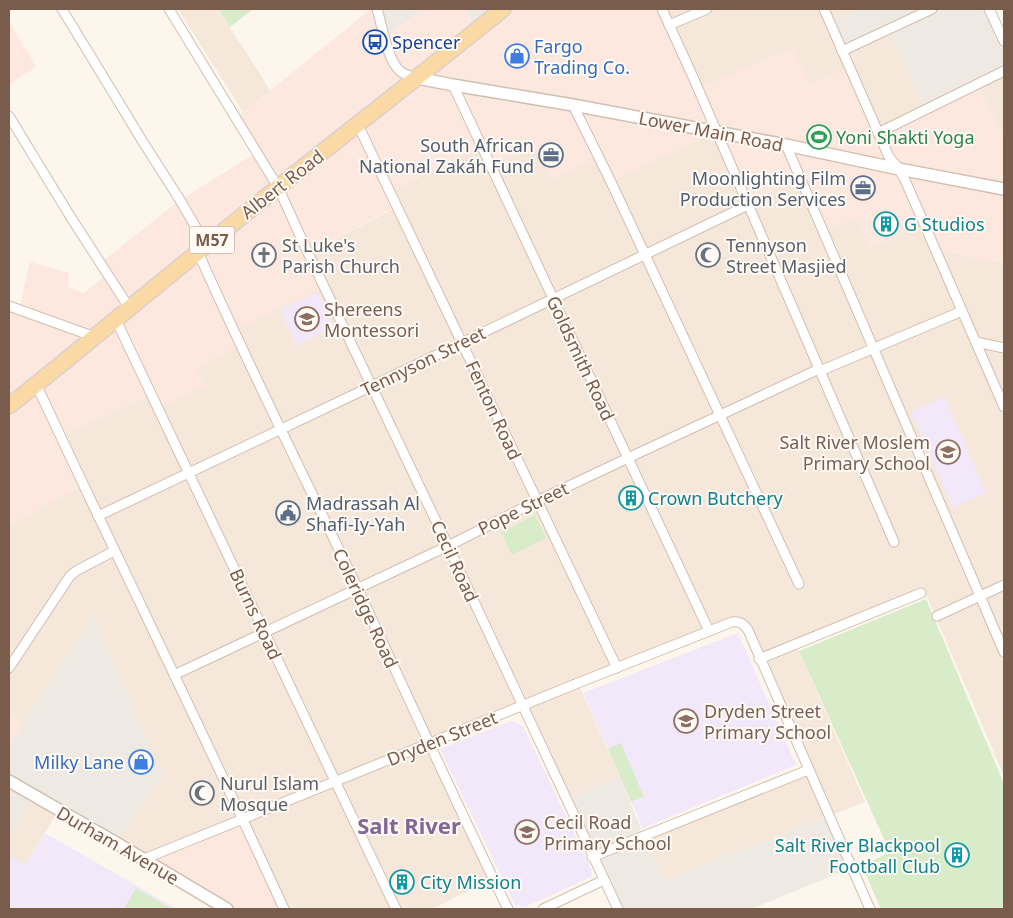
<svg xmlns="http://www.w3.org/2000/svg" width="1013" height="918" font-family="'Noto Sans',sans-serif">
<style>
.residential{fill:#f5e8da}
.commercial{fill:#fde8e0}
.industrial{fill:#efe9e4}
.education{fill:#f3e8fa}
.green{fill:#d8ecc9}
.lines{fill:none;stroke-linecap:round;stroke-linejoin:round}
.minor-casing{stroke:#d1beb0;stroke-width:11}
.tertiary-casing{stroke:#d1beb0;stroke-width:14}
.primary-casing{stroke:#dad1cd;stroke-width:18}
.minor{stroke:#fff;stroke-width:9}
.tertiary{stroke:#fff;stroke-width:11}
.primary{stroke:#fbd9a5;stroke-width:15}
.labels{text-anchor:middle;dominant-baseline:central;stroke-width:4;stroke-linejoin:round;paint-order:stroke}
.shield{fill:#fffaf3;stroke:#a28b7f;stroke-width:1}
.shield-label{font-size:16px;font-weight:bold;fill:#7a5c4d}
.transit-label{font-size:18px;fill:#164399;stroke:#fffaf3;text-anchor:start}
.shop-label{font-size:18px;fill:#366cbe;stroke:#fffaf3;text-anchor:start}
.street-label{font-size:18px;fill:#7a5c4d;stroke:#fffaf3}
.leisure-label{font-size:18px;fill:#27864d;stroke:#fffaf3;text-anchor:start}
.service-label{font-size:18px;fill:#4e5e75;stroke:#fffaf3;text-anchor:end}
.culture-label{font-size:18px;fill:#0d838f;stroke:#fffaf3;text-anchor:start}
.worship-label{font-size:18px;fill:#5b616d;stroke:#fffaf3;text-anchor:start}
.education-label{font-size:18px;fill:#785e54;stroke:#fffaf3;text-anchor:start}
.district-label{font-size:22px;font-weight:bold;fill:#846695;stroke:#fffaf3}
</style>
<rect width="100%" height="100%" fill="#fdf6ec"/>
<g class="residential">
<polygon points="178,9 218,9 264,80 270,91 243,112"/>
<polygon points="662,9 861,9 830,23 889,29 925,110 878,133 809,85 776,55 698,89"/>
<polygon points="1004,71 1004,136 1002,135 977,84"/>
<polygon points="716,132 801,179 857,218 924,223 935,249 1004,263 1004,776 925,592 796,644 865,802 664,880 644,836 808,770 741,623 578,683 619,775 567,801 523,706 429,743 493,879 432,909 284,909 144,859 117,843 94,618 23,723 9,714 9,528 16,522 61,436 151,394 204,385 195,369 239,344 233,331 308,253 397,207 390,192 482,144 491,166 533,146 598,157"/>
<polygon points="35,796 59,810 24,866 9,856 9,837"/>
</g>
<g class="commercial">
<polygon points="371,9 377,9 386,38 424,9 465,9 475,31 503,9 662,9 698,89 792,48 809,85 849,66 878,132 977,84 1002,135 1004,136 1004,263 935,249 924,223 870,248 857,219 824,230 801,179 748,205 716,132 611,182 598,157 552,180 533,146 491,166 481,144 390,192 397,206 308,253 325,287 233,331 240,344 196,369 205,385 158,408 151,394 61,436 84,485 16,522 9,528 9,306 19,310 30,262 69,273 68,287 84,293 107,274 100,263 180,200 256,153 236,118"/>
<polygon points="9,22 36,66 9,85"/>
<polygon points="9,714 23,723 9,747"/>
<polygon points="243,820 284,909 227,909 144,859"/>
</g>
<g class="industrial">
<polygon points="377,9 424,9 385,38"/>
<polygon points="465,9 503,9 475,31"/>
<polygon points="861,9 918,9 920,14 932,9 989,9 1004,34 1004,71 925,110 889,30 842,51 830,23"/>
<polygon points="94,617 163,775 117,843 35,796 9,837 9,747 23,723"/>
<polygon points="619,775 644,836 664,880 829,816 851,868 752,909 618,909 567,801"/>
</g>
<g class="education">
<polygon points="318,292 334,327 297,345 280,310"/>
<polygon points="945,397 986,493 952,508 911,411"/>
<polygon points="738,633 796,765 643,828 583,693"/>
<polygon points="512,721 523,726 592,871 591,877 525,907 515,905 440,749"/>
<polygon points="45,833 135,885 177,909 9,909 9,856 25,865"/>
</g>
<g class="green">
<polygon points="218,9 253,9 230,27"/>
<polygon points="535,515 546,538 512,555 501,532"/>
<polygon points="926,599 1004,784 1004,909 881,909 862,866 890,852 799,651"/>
<polygon points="621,743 644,797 631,802 608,749"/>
<polygon points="136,888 172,909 124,909"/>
</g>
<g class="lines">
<g class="minor-casing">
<g id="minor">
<polyline points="62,9 143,142 180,200 206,245"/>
<polyline points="169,9 278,187 308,253 448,546 618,909"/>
<path d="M377 9C382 25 387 59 399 70 404 75 410 76 417 78"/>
<polyline points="662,9 693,77 894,542"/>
<polyline points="824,9 889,157 899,169 905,180 1004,407"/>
<polyline points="989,9 1004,41"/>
<polyline points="669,25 707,9"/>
<polyline points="842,51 932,9"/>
<polyline points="453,85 709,631"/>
<polyline points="573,105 611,182 799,584"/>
<polyline points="9,116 70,216 130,309"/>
<polyline points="358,125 617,668"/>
<polyline points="878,133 1004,71"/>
<polyline points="786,145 1004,652"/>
<path d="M198 252C248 365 304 476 357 587 407 695 456 803 508 909"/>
<polyline points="9,306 95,337"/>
<polyline points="116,320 396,909"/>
<polyline points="976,342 1004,348"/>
<polyline points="820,371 962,311"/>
<path d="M36 384C118 560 204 733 284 909"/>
<polyline points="98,516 372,386 748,205"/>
<polyline points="937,616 1004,585"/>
<polyline points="759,659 921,593"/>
<polyline points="9,668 70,576 76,571 114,551"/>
<polyline points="174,675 448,546 537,501 628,458 819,369"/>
<polyline points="592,857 808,770"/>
<path d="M144 859 578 683 732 622C739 621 743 623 748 630L870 909"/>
<polyline points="543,909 604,880"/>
</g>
</g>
<g class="tertiary-casing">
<g id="tertiary">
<polyline points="417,78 453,85 573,105 786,145 899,169 1004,189"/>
<polyline points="9,781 118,844 227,909"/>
</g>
</g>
<g class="primary-casing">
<path id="primary" d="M9 406C76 353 141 298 208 244 305 164 405 88 503 9"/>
</g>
<use href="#minor" class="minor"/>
<use href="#tertiary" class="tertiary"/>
<use href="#primary" class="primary"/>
</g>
<defs>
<g id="bus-ring" transform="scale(1.25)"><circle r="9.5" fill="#fffaf3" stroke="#1a4fb4" stroke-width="1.5"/><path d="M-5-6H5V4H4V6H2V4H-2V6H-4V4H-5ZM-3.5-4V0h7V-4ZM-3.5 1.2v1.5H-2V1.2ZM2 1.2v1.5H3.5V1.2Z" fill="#1a4fb4"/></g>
<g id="shop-ring" transform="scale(1.25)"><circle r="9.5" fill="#fffaf3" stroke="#3f7fe0" stroke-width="1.5"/><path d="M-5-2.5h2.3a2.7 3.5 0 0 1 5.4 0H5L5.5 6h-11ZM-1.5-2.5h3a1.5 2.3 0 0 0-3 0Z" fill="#3f7fe0"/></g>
<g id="stadium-ring" transform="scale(1.25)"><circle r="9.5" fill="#fffaf3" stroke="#2e9e5b" stroke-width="1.5"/><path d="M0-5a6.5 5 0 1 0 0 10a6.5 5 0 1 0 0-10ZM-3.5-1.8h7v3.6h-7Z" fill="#2e9e5b"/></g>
<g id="office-ring" transform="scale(1.25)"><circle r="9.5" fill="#fffaf3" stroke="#5c6f8a" stroke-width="1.5"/><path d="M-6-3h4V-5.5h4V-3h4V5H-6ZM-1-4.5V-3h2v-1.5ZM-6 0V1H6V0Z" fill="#5c6f8a"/></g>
<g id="building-ring" transform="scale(1.25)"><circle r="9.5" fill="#fffaf3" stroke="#0f9aa8" stroke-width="1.5"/><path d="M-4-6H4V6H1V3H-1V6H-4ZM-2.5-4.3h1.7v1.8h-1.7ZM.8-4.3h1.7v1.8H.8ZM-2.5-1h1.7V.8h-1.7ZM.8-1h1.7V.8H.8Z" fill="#0f9aa8"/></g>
<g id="church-ring" transform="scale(1.25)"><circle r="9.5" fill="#fffaf3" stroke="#6b7280" stroke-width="1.5"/><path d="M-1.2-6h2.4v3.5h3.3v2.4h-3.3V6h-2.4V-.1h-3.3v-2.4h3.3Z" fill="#6b7280"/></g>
<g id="mosque-ring" transform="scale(1.25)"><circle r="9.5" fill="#fffaf3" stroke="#6b7280" stroke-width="1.5"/><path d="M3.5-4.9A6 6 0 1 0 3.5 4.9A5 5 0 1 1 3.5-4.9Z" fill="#6b7280"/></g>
<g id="school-ring" transform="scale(1.25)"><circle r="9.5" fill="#fffaf3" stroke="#8d6e63" stroke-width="1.5"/><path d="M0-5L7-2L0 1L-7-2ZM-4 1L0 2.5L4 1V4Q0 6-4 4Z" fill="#8d6e63"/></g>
<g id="civic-ring" transform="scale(1.25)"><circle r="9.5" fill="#fffaf3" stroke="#5c6f8a" stroke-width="1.5"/><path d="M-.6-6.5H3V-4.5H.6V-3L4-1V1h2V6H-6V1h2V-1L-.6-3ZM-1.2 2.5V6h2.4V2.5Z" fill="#5c6f8a"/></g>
</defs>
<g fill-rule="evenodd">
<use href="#bus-ring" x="375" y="42"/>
<use href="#shop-ring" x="517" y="56"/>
<use href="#stadium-ring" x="819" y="137"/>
<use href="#office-ring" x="551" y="155"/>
<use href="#office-ring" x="863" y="188"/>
<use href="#building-ring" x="886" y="224"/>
<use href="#church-ring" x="264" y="255"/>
<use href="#mosque-ring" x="708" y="255"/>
<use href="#school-ring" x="307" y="319"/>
<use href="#school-ring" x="948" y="452"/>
<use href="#building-ring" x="631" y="498"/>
<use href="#civic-ring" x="288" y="513"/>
<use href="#school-ring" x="686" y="721"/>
<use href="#shop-ring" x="141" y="762"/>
<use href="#mosque-ring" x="202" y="793"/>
<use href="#school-ring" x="527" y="832"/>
<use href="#building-ring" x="957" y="855"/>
<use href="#building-ring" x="402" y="882"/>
</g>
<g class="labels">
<rect class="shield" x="189.5" y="226.5" width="45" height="27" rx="4"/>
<g class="shield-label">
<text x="212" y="240">M57</text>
</g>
<g class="transit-label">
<text x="392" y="42">Spencer</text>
</g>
<g class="shop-label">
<text x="534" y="46">Fargo<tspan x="534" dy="21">Trading Co.</tspan></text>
<text x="124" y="762" text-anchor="end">Milky Lane</text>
</g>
<g class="street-label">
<text transform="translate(711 131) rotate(11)">Lower Main Road</text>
<text transform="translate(282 184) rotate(-38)">Albert Road</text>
<text transform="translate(581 358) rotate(65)">Goldsmith Road</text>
<text transform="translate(423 361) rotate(-26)">Tennyson Street</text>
<text transform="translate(494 410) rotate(65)">Fenton Road</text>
<text transform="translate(523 508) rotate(-26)">Pope Street</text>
<text transform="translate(455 561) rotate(65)">Cecil Road</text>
<text transform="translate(366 608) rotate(65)">Coleridge Road</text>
<text transform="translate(256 614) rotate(65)">Burns Road</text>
<text transform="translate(442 738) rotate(-22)">Dryden Street</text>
<text transform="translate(118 845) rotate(30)">Durham Avenue</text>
</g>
<g class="leisure-label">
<text x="836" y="137">Yoni Shakti Yoga</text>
</g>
<g class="service-label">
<text x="534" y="145">South African<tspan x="534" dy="21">National Zakáh Fund</tspan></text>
<text x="846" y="178">Moonlighting Film<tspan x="846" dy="21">Production Services</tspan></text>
<text x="306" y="503" text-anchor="start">Madrassah Al<tspan x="306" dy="21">Shafi-Iy-Yah</tspan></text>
</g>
<g class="culture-label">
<text x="904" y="224">G Studios</text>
<text x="648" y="498">Crown Butchery</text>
<text x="940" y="845" text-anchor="end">Salt River Blackpool<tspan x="940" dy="21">Football Club</tspan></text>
<text x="420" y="882">City Mission</text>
</g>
<g class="worship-label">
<text x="282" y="245">St Luke's<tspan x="282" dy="21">Parish Church</tspan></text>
<text x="726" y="245">Tennyson<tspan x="726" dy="21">Street Masjied</tspan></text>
<text x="220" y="783">Nurul Islam<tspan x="220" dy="21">Mosque</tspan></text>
</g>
<g class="education-label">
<text x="324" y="309">Shereens<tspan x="324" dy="21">Montessori</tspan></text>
<text x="930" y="442" text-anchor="end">Salt River Moslem<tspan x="930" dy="21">Primary School</tspan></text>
<text x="704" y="711">Dryden Street<tspan x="704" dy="21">Primary School</tspan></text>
<text x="544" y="822">Cecil Road<tspan x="544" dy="21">Primary School</tspan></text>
</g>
<g class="district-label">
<text x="409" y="825">Salt River</text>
</g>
</g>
<rect width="1013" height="918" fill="none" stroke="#7a5c4d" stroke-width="20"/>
</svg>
